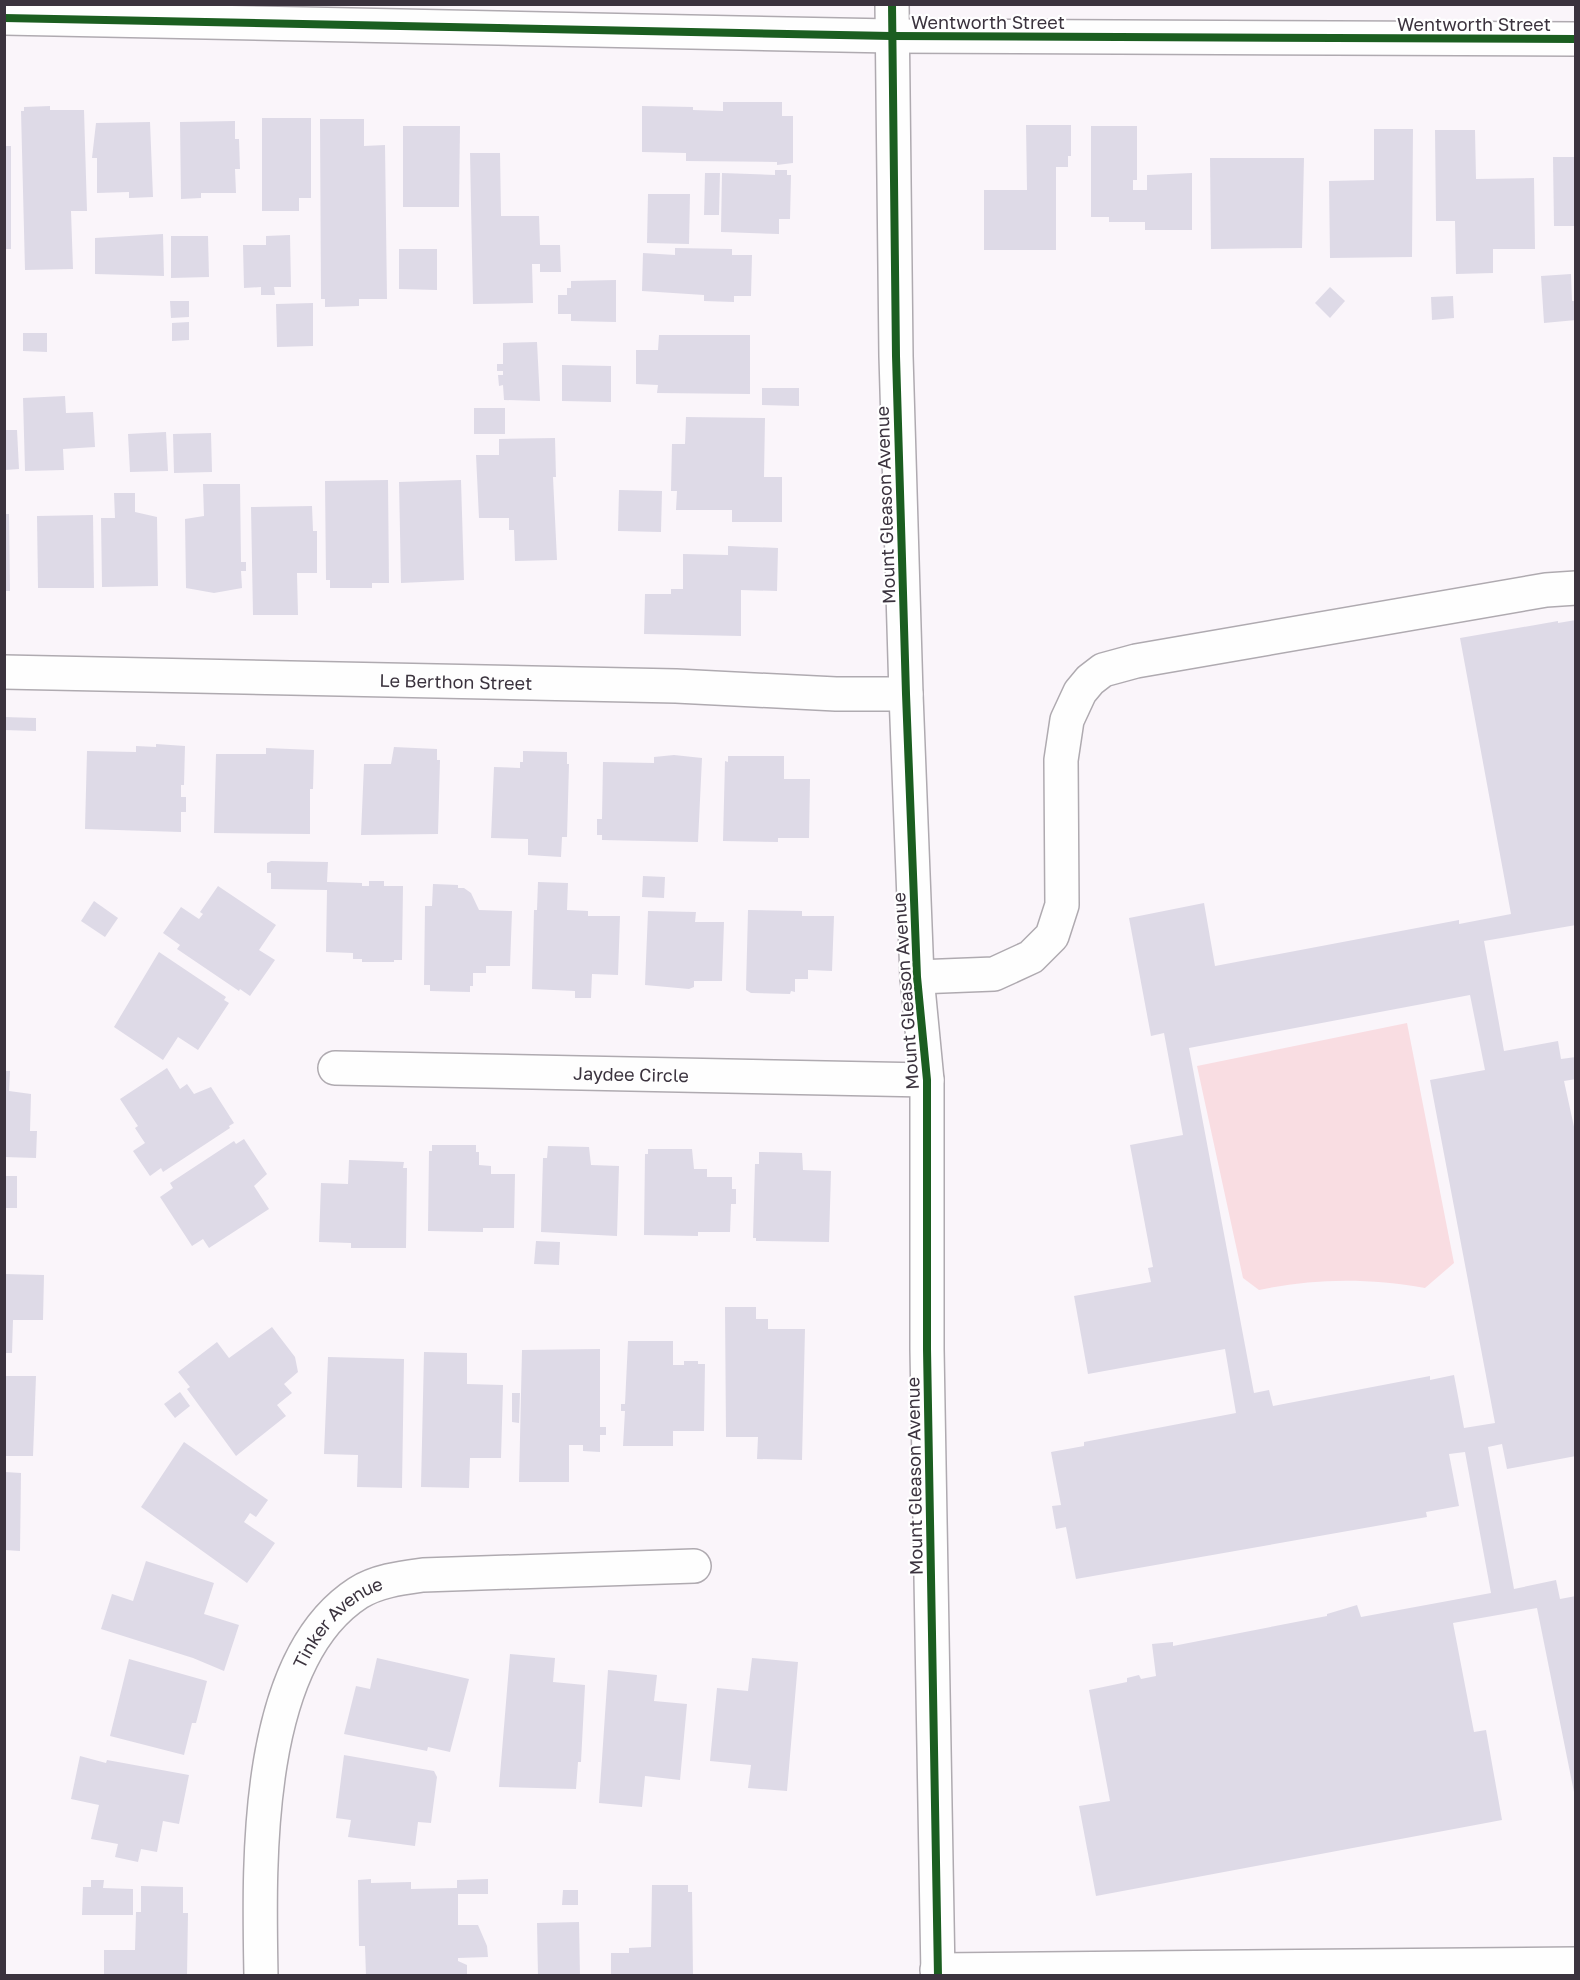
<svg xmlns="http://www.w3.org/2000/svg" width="1580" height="1980" font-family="'Golos Text',sans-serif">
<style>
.green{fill:#f9dde2}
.building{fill:#dedae7;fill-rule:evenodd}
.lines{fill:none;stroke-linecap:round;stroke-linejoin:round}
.minor-casing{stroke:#afaab0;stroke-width:36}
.minor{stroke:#fefefe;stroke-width:33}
.cycleway-casing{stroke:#fff;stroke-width:11}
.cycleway{stroke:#1b5e20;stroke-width:8}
.labels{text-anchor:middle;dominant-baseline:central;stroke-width:4.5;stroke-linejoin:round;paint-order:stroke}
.street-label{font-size:18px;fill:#3b333e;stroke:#fff}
</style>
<rect width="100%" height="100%" fill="#faf5fa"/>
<path class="green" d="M1407 1023 1454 1263 1425 1288C1368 1278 1315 1278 1259 1290L1243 1278 1197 1066Z"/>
<g class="building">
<polygon points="723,102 782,102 782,116 793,116 793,163 777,165 777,162 686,161 686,153 642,152 642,106 693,107 693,110 723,111"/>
<polygon points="50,106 50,110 84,110 87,211 71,211 73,269 25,270 21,111 24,111 24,107"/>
<polygon points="262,118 311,118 311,198 299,198 299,211 262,211"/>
<polygon points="320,119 364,119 364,146 385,145 387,299 359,299 359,306 325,307 325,299 321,299"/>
<polygon points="235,121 235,139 239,139 240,169 235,169 236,193 201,193 201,198 181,199 180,122"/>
<polygon points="150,122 153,197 129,198 129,192 97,193 97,158 92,158 96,123"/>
<polygon points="1026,125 1071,125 1071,156 1068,156 1068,167 1056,167 1056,250 984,250 984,190 1027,190"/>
<polygon points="403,126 460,126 459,207 403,207"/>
<polygon points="1091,126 1137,126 1137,180 1133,180 1133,190 1147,190 1147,175 1192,173 1192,230 1145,230 1145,222 1109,222 1109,217 1091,217"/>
<polygon points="1374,129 1413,129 1412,257 1330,258 1329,181 1374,180"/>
<polygon points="1435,130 1475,130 1476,179 1534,178 1535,249 1493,249 1493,273 1456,274 1455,221 1436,221"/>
<rect x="4" y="146" width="7" height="103"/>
<polygon points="470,153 500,153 501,216 539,216 540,245 560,245 561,272 540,272 540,264 532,264 533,303 473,304"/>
<polygon points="1553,157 1574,157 1576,226 1554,226"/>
<polygon points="1210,158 1304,158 1302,248 1211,249"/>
<polygon points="775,170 787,170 787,175 791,175 790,219 779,219 779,234 721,232 722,173 775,175"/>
<polygon points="705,173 720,173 719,215 704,215"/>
<polygon points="648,194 690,194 689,244 647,243"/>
<polygon points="163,234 164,276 95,274 95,238"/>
<polygon points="290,235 291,287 274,287 275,295 261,295 261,287 244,288 243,245 266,245 266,236"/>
<polygon points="171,236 208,236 209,277 171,278"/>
<polygon points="675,248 732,249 732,255 752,255 751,296 734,296 734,302 704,301 704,295 642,291 643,253 675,255"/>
<polygon points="399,249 437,249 437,290 399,289"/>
<polygon points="1571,274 1572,301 1576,301 1576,320 1544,323 1541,276"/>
<polygon points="616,280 616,322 571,321 571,314 558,314 558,295 567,295 567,288 571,288 571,281"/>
<polygon points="1330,287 1345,301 1330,318 1315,303"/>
<polygon points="1453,296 1454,318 1432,320 1431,297"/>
<polygon points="170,301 189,301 189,317 171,318"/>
<polygon points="313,303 313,346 277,347 276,304"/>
<polygon points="189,322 189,340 172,341 172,323"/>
<polygon points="23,333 47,333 47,352 23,351"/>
<polygon points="659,335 750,335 750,394 657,393 658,385 636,384 636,350 658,350"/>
<polygon points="537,342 540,401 504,400 503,385 499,386 498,375 503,375 503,371 497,371 497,364 503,364 503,343"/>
<polygon points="562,365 611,366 611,402 562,401"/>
<polygon points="762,388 799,388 799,406 762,405"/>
<polygon points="65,396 66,413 93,412 95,447 63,449 64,470 25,471 23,398"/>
<rect x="474" y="408" width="31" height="26"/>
<polygon points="686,417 765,418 764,477 782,477 782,522 732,522 732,510 676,510 677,491 671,491 672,444 685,444"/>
<polygon points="5,430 17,430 19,469 5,470"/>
<polygon points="166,432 168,471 130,472 128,434"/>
<polygon points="211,433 212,472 174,473 173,434"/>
<polygon points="555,438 556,477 553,477 557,560 515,561 514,530 509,530 509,518 479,518 476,455 499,455 499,439"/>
<polygon points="388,480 389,583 372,583 372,588 330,588 330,580 326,580 325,481"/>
<polygon points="461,480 464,580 401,583 399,482"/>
<polygon points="203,484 240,484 241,562 246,562 246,571 241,571 242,588 214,593 186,588 185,519 204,516"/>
<polygon points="619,490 662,491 661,532 618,531"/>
<polygon points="114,493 135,493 135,512 157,517 158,586 102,587 101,518 115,518"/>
<polygon points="312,506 313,531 317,531 317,573 297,573 298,615 253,615 251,507"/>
<polygon points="4,514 9,514 10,591 4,591"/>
<polygon points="93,515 94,588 38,588 37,516"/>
<polygon points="728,546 778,548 777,591 741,590 741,636 644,634 645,594 671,594 671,589 683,589 683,554 728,555"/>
<path d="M1576 620V925L1484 941 1504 1051 1558 1041 1561 1059 1576 1057V1079L1564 1081 1576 1136V1456L1507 1469 1502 1444 1488 1447 1514 1589 1556 1580 1560 1599 1576 1596V1802L1537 1608 1453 1623 1474 1732 1486 1730 1502 1820 1096 1896 1079 1806 1110 1801 1089 1690 1127 1682V1678L1139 1675 1141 1679 1156 1676 1152 1644 1173 1642V1646L1327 1616V1614L1357 1605 1361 1617 1491 1593 1465 1452 1449 1454 1459 1506 1426 1512 1427 1517 1076 1579 1066 1527 1056 1529 1052 1506 1061 1505 1051 1452 1084 1446V1442L1236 1413 1225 1349 1088 1374 1074 1296 1151 1282 1148 1268 1153 1267 1130 1145 1183 1135 1164 1033 1151 1036 1129 918 1204 903 1215 966 1459 920V924L1511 914 1460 638 1558 621V623ZM1470 995 1485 1070 1430 1080 1495 1423 1464 1428 1454 1375 1430 1380V1376L1273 1406 1269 1390 1254 1393 1189 1048Z"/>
<polygon points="4,717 36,718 36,731 4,730"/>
<polygon points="156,744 185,746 184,785 181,785 181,797 186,797 186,812 181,812 181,832 85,829 87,751 136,752 136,746 156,747"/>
<polygon points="394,747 437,749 437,760 440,760 438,834 361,835 364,764 391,764"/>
<polygon points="266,748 314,750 313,789 310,789 310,834 214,833 216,754 266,754"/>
<polygon points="523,751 567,752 567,764 569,764 567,837 562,837 561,857 528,855 528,839 491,838 494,767 520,768 520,762 523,762"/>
<polygon points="674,755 702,758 698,842 602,840 602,835 597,835 597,819 602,819 603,762 654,763 654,757"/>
<polygon points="728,756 784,756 784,779 810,779 809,838 778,838 778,842 723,841 725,761 728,762"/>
<polygon points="271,861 328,862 327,882 362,883 362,886 369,886 369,881 384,881 384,886 403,886 402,960 394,960 394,962 362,962 362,959 353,959 353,953 326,952 327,890 271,889 271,873 267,873 267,863"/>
<polygon points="643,876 665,877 664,898 642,897"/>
<polygon points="538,882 568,883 567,910 588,911 588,916 620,916 618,975 592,974 591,998 575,998 575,991 532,989 534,910 537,910"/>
<polygon points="433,884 458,885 458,888 464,888 471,893 479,910 512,911 510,966 486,966 486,973 473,973 473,986 470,986 470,992 430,991 430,985 424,985 425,906 432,906"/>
<polygon points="218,886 276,925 259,950 275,960 250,996 240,989 239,991 177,949 180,945 163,933 181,907 199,919 203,914 200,912"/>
<polygon points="94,901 118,918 105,937 81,921"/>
<polygon points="748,910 802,911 802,916 834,916 832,971 808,970 808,979 795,979 795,992 791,991 790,994 751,993 746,990"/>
<polygon points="648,911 696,912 695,922 724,922 722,981 694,981 694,987 689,989 645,985"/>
<polygon points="159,952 226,997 224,1000 229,1003 198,1050 178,1037 163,1060 114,1027"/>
<polygon points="167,1068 180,1089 187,1084 194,1094 211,1087 234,1123 229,1126 230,1128 163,1172 161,1168 150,1176 133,1151 145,1143 135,1128 138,1126 120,1099"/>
<polygon points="4,1071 10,1071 9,1091 31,1094 30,1131 37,1131 36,1158 4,1157"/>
<polygon points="244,1139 267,1174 254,1186 269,1209 209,1248 203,1239 192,1246 160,1197 173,1188 170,1183 234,1141 236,1144"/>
<polygon points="432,1145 476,1145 476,1152 479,1152 479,1165 491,1166 491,1174 515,1174 514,1228 483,1228 483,1232 428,1231 429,1151 432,1151"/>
<polygon points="548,1146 589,1147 591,1165 619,1166 617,1236 541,1232 543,1158 547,1158"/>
<polygon points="648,1149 692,1149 694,1169 707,1169 707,1177 732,1177 732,1189 736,1189 736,1204 731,1204 730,1232 698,1232 698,1236 644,1235 645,1154 648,1154"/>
<polygon points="759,1152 802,1153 803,1170 831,1171 829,1242 756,1241 756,1238 753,1238 755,1164 759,1164"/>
<polygon points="349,1160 404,1162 403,1168 407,1168 406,1248 351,1248 351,1243 319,1242 321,1183 348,1184"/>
<rect x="4" y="1176" width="13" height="32"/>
<polygon points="536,1241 560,1242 559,1265 534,1264"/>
<polygon points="5,1274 44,1275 43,1320 13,1320 12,1353 5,1353"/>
<polygon points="725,1307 756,1307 756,1319 768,1319 768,1329 805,1329 802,1460 757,1459 758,1437 726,1437"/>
<polygon points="272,1327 295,1357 298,1372 284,1384 292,1393 277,1405 286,1416 236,1456 187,1389 190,1387 178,1372 217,1342 229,1358"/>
<polygon points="628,1341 673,1341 673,1365 684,1365 684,1361 698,1361 698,1364 705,1364 704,1431 673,1431 673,1446 623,1446 625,1411 621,1411 621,1404 625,1404"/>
<polygon points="600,1349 600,1427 606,1427 606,1435 600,1435 600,1452 583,1451 583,1445 569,1445 569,1482 519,1482 522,1350"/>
<polygon points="424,1352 467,1353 467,1384 503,1385 501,1458 470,1458 469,1488 421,1487"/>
<polygon points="328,1357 404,1359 402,1488 357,1487 358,1455 324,1454"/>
<polygon points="4,1376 36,1376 33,1456 4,1456"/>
<polygon points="180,1392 190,1406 175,1418 164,1404"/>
<polygon points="512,1393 520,1393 519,1423 512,1422"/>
<polygon points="184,1442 268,1500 256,1517 250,1513 244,1522 275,1543 247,1583 141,1507"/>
<polygon points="5,1472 21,1473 20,1551 5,1550"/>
<polygon points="146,1561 214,1583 204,1614 239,1625 224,1671 193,1658 101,1629 112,1594 133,1601"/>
<polygon points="510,1654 555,1658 553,1682 585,1685 581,1762 578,1762 576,1789 499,1787"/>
<polygon points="377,1658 469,1679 450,1752 428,1747 427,1751 344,1734 356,1686 370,1689"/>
<polygon points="752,1658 798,1662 787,1791 748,1788 751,1765 710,1761 717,1688 748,1691"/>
<polygon points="129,1659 207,1681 196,1723 192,1723 184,1755 110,1736"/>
<polygon points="608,1670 657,1675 654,1701 687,1704 680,1780 645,1776 642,1807 599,1803"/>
<polygon points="344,1755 434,1771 437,1777 431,1823 418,1822 415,1846 348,1837 351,1820 336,1818"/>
<polygon points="80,1756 106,1763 107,1760 189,1775 179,1824 163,1821 157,1852 141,1849 138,1862 115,1857 118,1844 91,1839 99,1805 71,1799"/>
<polygon points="371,1879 371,1883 411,1882 411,1889 457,1888 457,1880 488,1879 488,1894 458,1894 458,1925 478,1925 487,1946 488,1957 458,1958 458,1961 467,1965 467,1976 366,1976 365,1946 359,1946 358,1880"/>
<polygon points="91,1880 104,1880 103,1888 133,1889 133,1915 82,1915 83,1887 91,1887"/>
<polygon points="652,1885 688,1885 688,1892 692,1892 693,1976 611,1976 611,1953 629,1953 629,1948 651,1947"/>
<polygon points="141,1886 183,1887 183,1913 188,1913 187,1976 104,1976 104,1950 135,1950 136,1912 141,1912"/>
<polygon points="563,1890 578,1890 578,1905 562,1905"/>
<polygon points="579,1922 580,1976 538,1976 537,1923"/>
</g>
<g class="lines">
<g class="minor-casing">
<g id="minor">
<polyline points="892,4 896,356 906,694 917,977 927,1080 927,1349 938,1976"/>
<polyline points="4,18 891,36 1576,39"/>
<path id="s1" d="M4 672 676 686 836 694H906"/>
<polyline points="917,977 994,974 1031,957 1052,936 1062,905 1061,760 1067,720 1080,692 1090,680 1103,670 1136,661 1546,590 1576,588"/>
<path id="s2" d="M335 1068 927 1080"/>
<polyline points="937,1970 1576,1964"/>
<path id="s3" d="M261 1976C259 1865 253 1661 358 1593 377 1581 401 1578 423 1575L694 1566"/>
</g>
</g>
<use href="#minor" class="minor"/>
<g class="cycleway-casing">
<g id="cycleway">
<polyline points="892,4 896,356 906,694 917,977 927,1080 927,1349 938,1976"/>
<polyline points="4,18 891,36 1576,39"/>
</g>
</g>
<use href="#cycleway" class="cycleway"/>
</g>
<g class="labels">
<g class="street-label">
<text x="988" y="22">Wentworth Street</text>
<text x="1474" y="24">Wentworth Street</text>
<text transform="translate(885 505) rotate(-92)">Mount Gleason Avenue</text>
<text stroke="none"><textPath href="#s1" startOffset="452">Le Berthon Street</textPath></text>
<text transform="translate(905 991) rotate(-94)">Mount Gleason Avenue</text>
<text stroke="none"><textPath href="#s2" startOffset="296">Jaydee Circle</textPath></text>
<text transform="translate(914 1476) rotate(-91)">Mount Gleason Avenue</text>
<text stroke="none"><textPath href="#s3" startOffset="375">Tinker Avenue</textPath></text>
</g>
</g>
<rect width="1580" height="1980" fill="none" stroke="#3b333e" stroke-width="12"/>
</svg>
